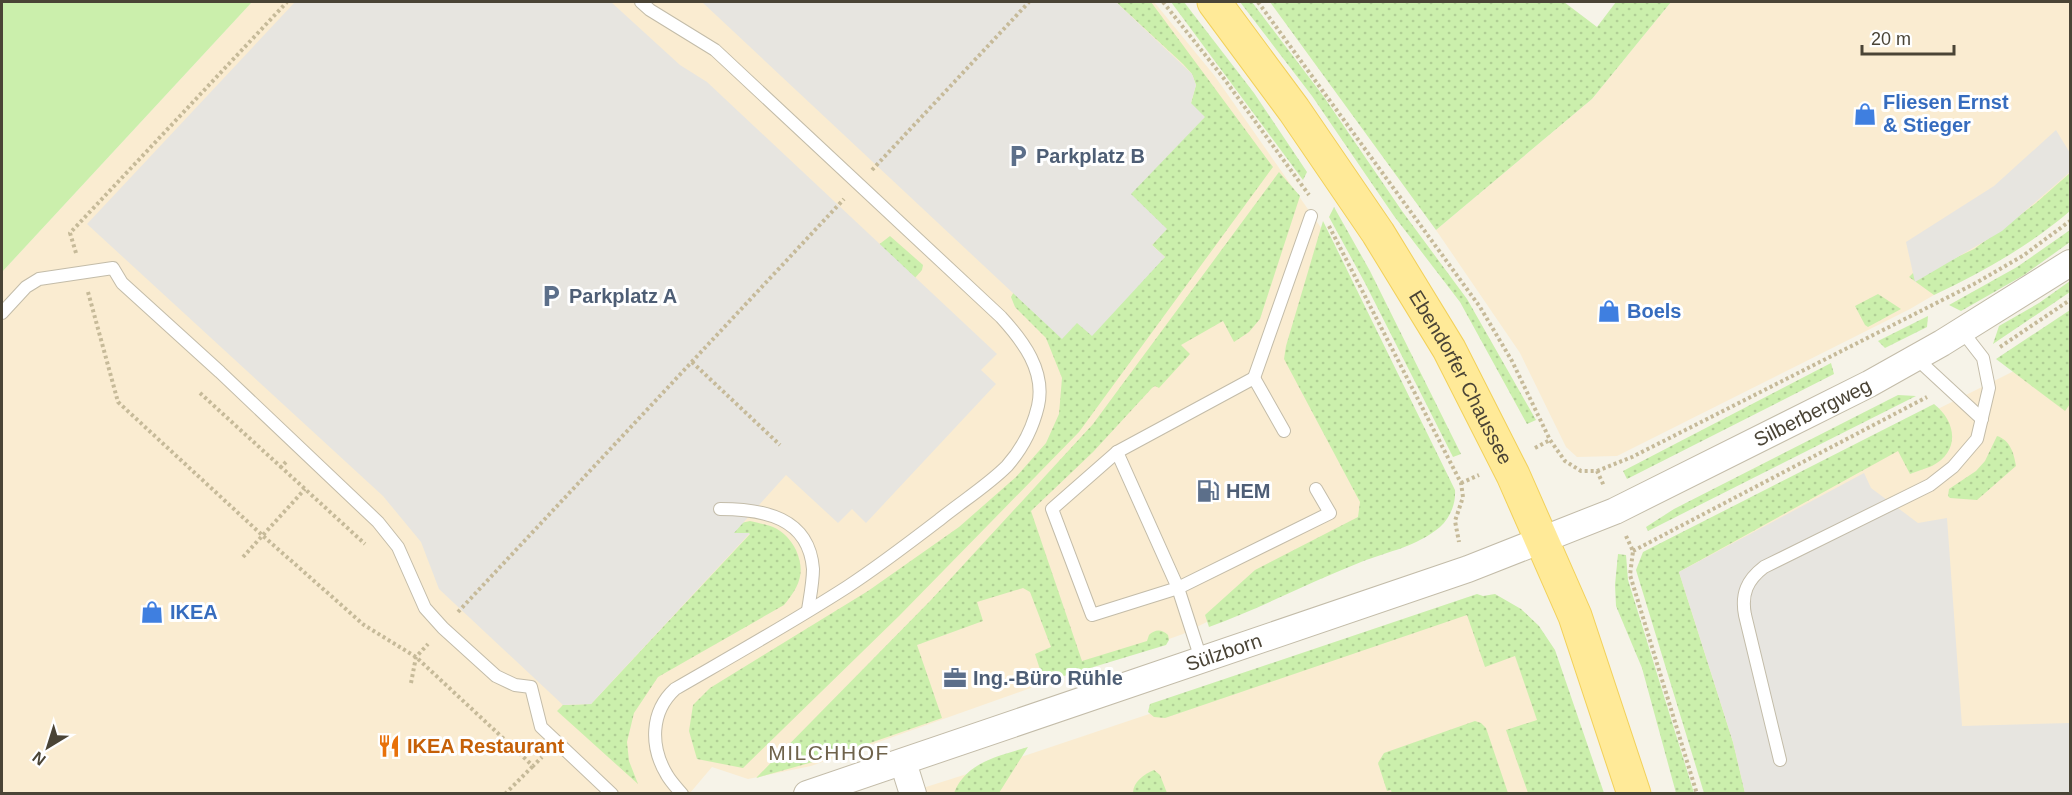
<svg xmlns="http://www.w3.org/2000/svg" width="2072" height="795" font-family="Helvetica,sans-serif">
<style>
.commercial{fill:#faecd1}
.grass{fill:url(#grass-dots)}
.garden{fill:#cbefac}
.parking{fill:#e7e5e0}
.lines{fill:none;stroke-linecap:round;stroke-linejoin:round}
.lane-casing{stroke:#c3bca9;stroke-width:14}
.street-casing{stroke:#c3bca9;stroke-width:28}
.primary-casing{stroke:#f2d15a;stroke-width:35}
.path{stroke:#c6ba99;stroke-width:4;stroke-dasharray:3 3;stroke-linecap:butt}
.lane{stroke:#fff;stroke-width:12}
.street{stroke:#fff;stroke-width:26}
.primary{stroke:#ffea98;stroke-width:33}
.labels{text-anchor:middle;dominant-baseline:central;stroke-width:6;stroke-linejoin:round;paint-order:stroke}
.shop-label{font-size:20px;font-weight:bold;fill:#366cbe;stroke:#fff;text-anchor:start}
.service-label{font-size:20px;font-weight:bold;fill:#4e5e75;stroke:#fff;text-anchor:start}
.street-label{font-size:20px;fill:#4a4436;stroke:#fff}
.food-label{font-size:20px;font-weight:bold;fill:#c56008;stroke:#fff;text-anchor:start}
.neighbourhood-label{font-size:21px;letter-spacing:1.5px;fill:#6f634b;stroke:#fff}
</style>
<defs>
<pattern id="grass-dots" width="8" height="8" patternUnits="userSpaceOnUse" patternTransform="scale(1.5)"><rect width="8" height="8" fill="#cbefac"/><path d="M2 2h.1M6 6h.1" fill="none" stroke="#b0ce95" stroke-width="1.8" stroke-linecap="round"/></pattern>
</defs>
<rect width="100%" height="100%" fill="#f6f3e8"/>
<g class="commercial">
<polygon points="252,2 1154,2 1214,75 1324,232 1450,488 1258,596 1183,634 811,766 748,779 712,767 690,793 2,793 2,272"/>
<polygon points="1671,2 2070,2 2070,207 2031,238 1910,309 1617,456 1577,457 1566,447 1520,353 1436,230 1592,99"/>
<polygon points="2028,364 2070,379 2070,793 1708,793 1657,549"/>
<polygon points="1468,607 1499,608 1563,794 904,794 1033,753"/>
</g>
<g class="grass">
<polygon points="1116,2 1151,2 1273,167 1079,432 900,615 743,768 697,759 689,731 693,705 710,688 868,591 959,527 1016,477 1046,443 1059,414 1062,378 1046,338 1015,307 1011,297 1019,283 1062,338 1077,322 1165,257 1152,245 1166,229 1130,195 1191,103 1196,85 1192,74 1183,64"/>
<polygon points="1171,2 1184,2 1254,93 1307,172 1303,180"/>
<polygon points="1240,2 1252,2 1324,97 1402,211 1467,299 1536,420 1527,424 1460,302 1394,216 1312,96"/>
<polygon points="1270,2 1564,2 1597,27 1616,2 1671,2 1592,99 1436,230"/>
<path d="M1279 172 1300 196 1260 319 1249 332 1234 342 1223 321 1181 345 1190 354 1159 388 1155 386 1152 388 1093 452 1031 511 1082 661 1147 641 1149 635C1155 629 1162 629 1168 635L1169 640 1166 645 1044 682 1035 654 1051 647 1030 592 1023 588 977 602 983 621 917 645 942 718 827 758 756 778 931 600 1093 424Z"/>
<path d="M2070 173V211C2029 246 1983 272 1934 295L1909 277 1918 268 1922 274 1974 249 2036 203Z"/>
<polygon points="1334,207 1370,271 1461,454 1453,457 1365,283 1329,217"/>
<path d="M1323 221 1455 490C1456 504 1450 518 1440 527 1416 547 1389 551 1361 562 1310 582 1261 608 1209 627L1205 615 1255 570 1358 517 1360 502 1284 359 1286 346Z"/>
<polygon points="2070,230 2070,242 2024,275 1961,311 1949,305 2017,267"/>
<polygon points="890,236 923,265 922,270 914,279 877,246"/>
<polygon points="2070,281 2070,292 1993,344 1999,326 2039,303"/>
<polygon points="1878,294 1901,309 1868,327 1865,325 1855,306"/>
<polygon points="2070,310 2070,404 2065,411 1996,359"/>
<polygon points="1928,316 1927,327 1885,348 1878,341"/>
<polygon points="1831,363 1834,374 1627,479 1623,471"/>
<polygon points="1898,395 1916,396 1648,531 1646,527 1674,509"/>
<path d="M1934 404C1956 421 1961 451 1932 466 1925 469 1917 471 1910 474L1898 451 1679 572 1733 742 1745 793H1704L1636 570 1643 552Z"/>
<path d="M1997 436C2010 440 2014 453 2016 466L1977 500 1950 498 1948 496 1949 489 1976 471 1985 461Z"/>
<path d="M750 521C757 523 766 524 773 527 783 531 791 540 796 550 806 573 799 587 784 605L658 677 634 713 627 742 629 761 638 784 557 711 563 705 591 704 750 534 730 533 741 523Z"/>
<polygon points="1618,554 1626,555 1628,580 1694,793 1676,793 1642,668 1616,606 1615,585"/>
<polygon points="1477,594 1483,596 1495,594 1521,609 1539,626 1555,650 1604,793 1528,793 1506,730 1537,720 1515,656 1485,667 1467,615 1165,718 1154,717 1148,712 1150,704"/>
<polygon points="1475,721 1481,723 1486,728 1508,793 1392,794 1391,790 1387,791 1378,763 1384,753"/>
<path d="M1028 747 999 793H954C966 762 999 756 1028 747Z"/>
<path d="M1154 770 1160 775 1167 793H1133C1133 782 1144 774 1154 770Z"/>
</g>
<polygon class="garden" points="2,2 252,2 2,272"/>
<g class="parking">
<polygon points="295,2 611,2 680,65 707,82 997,354 981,370 996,384 866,523 852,509 838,523 786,475 734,533 750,533 591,704 563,705 439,589 421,542 383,496 87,224"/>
<polygon points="702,2 1116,2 1192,74 1196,85 1191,103 1205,117 1131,194 1167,229 1152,245 1165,257 1092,336 1077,323 1062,339"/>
<polygon points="2056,130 2070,153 2070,172 2002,231 1915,282 1906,242 1994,186"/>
<polygon points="1864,473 1871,488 1918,523 1947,518 1962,726 2070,723 2070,793 1745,793 1733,742 1679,572"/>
</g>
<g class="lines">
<g class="lane-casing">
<g id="lane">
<path d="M641 2 650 10 715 50 1001 317C1023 341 1046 371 1038 406 1033 427 1022 449 1007 466 987 486 961 502 939 520 909 543 879 566 847 587 791 623 732 656 675 689 650 712 650 747 667 775 671 782 677 788 682 794"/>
<polyline points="2,313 26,287 39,279 113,268 122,283 220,372 378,522 398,547 425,608 443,628 496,676 515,685 531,687 541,727 612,794"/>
<polyline points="1916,358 1982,419"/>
<polyline points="1254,378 1311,216"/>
<polyline points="1284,431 1254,378 1117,452 1052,509 1092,615 1178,588 1330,513 1316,489"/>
<polyline points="1117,452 1178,588 1201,659"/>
<path d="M720 509C763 509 809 517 813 569 813 582 810 597 808 610"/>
<path d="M1780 760 1745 615C1741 594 1747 580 1764 567L1930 485 1953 467 1977 439 1989 388 1983 358 1962 331"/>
</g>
</g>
<g class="street-casing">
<g id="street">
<polyline points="903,762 913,794"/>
<path id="s1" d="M807 794 1468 569 1615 511 1869 384 1942 343 2070 263"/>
</g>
</g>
<g class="primary-casing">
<g id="primary">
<path id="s2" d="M1214 2 1294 110 1378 233 1449 349 1513 475 1575 616 1634 794"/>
</g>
</g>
<g class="path">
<polyline points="1163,2 1222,76 1309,195"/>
<polyline points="1258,2 1480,307 1512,361 1550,440 1565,461 1581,471 1597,471 1604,486"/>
<polyline points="872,170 1029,2"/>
<polyline points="1329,226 1461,483 1463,497 1455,521 1459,542"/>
<polyline points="76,253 70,233 287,2"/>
<polyline points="88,292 118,402 262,535 364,625 416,657 533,766 542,757"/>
<polyline points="2000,347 2070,300"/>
<polyline points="692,362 780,445"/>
<polyline points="200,393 281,467"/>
<polyline points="1535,448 1550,440"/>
<polyline points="286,462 281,467 365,544"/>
<polyline points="1597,471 1632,457 1976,283 2024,255 2070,221"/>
<polyline points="1461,483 1479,475"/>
<polyline points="1626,536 1633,551 1630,575 1697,794"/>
<polyline points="1633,551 1927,397"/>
<polyline points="243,557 305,489"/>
<polyline points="458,612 844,199"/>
<polyline points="411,683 416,657 428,644"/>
<polyline points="505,794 533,766"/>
</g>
<use href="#lane" class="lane"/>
<use href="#street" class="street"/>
<use href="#primary" class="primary"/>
</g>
<defs>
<g id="shop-bare" transform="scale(1.8)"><path d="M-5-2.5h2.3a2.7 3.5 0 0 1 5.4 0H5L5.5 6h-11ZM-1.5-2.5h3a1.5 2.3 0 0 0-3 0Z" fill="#3f7fe0" stroke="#fff" stroke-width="2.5" paint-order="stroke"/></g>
<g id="parking-bare" transform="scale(1.8)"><path d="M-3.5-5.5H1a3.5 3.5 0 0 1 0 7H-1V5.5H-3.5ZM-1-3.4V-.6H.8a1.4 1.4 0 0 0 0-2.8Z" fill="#5c6f8a" stroke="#fff" stroke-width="2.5" paint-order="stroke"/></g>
<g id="fuel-bare" transform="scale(1.8)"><path d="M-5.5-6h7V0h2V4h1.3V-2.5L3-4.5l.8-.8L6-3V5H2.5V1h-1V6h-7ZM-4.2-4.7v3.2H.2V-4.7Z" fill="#5c6f8a" stroke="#fff" stroke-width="2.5" paint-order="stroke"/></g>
<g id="office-bare" transform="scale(1.8)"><path d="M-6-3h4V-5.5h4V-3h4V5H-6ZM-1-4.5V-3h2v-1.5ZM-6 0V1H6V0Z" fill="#5c6f8a" stroke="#fff" stroke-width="2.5" paint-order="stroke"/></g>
<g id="restaurant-bare" transform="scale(1.8)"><path d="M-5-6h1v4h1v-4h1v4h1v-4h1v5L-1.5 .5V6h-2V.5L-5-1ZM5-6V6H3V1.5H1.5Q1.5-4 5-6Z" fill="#e8710a" stroke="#fff" stroke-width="2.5" paint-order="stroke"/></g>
</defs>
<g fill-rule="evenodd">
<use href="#shop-bare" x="1865" y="114"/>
<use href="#parking-bare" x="1018" y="156"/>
<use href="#parking-bare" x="551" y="296"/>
<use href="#shop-bare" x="1609" y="311"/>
<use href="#fuel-bare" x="1208" y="491"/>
<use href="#shop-bare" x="152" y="612"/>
<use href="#office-bare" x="955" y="678"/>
<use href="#restaurant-bare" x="389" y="746"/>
</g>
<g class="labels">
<g class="shop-label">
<text x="1883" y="102">Fliesen Ernst<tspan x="1883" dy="23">&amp; Stieger</tspan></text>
<text x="1627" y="311">Boels</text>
<text x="170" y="612">IKEA</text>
</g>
<g class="service-label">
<text x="1036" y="156">Parkplatz B</text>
<text x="569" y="296">Parkplatz A</text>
<text x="1226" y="491">HEM</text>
<text x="973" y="678">Ing.-Büro Rühle</text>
</g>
<g class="street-label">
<text stroke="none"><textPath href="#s2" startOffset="450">Ebendorfer Chaussee</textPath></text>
<text stroke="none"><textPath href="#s1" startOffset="1077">Silberbergweg</textPath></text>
<text stroke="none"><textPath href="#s1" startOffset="440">Sülzborn</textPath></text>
</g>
<g class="food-label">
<text x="407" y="746">IKEA Restaurant</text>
</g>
<g class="neighbourhood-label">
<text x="829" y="752">MILCHHOF</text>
</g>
</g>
<rect width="2072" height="795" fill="none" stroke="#4a4436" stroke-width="6"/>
<g transform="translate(48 747) rotate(218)" stroke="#ffffff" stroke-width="4.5" paint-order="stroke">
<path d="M0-4.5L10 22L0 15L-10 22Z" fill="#4a4436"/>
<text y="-9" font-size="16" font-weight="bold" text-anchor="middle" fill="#4a4436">N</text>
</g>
<path d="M1862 45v9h92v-9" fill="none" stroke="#4a4436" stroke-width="3"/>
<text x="1871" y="45" font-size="18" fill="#4a4436" stroke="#ffffff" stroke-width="4.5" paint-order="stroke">20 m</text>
</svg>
